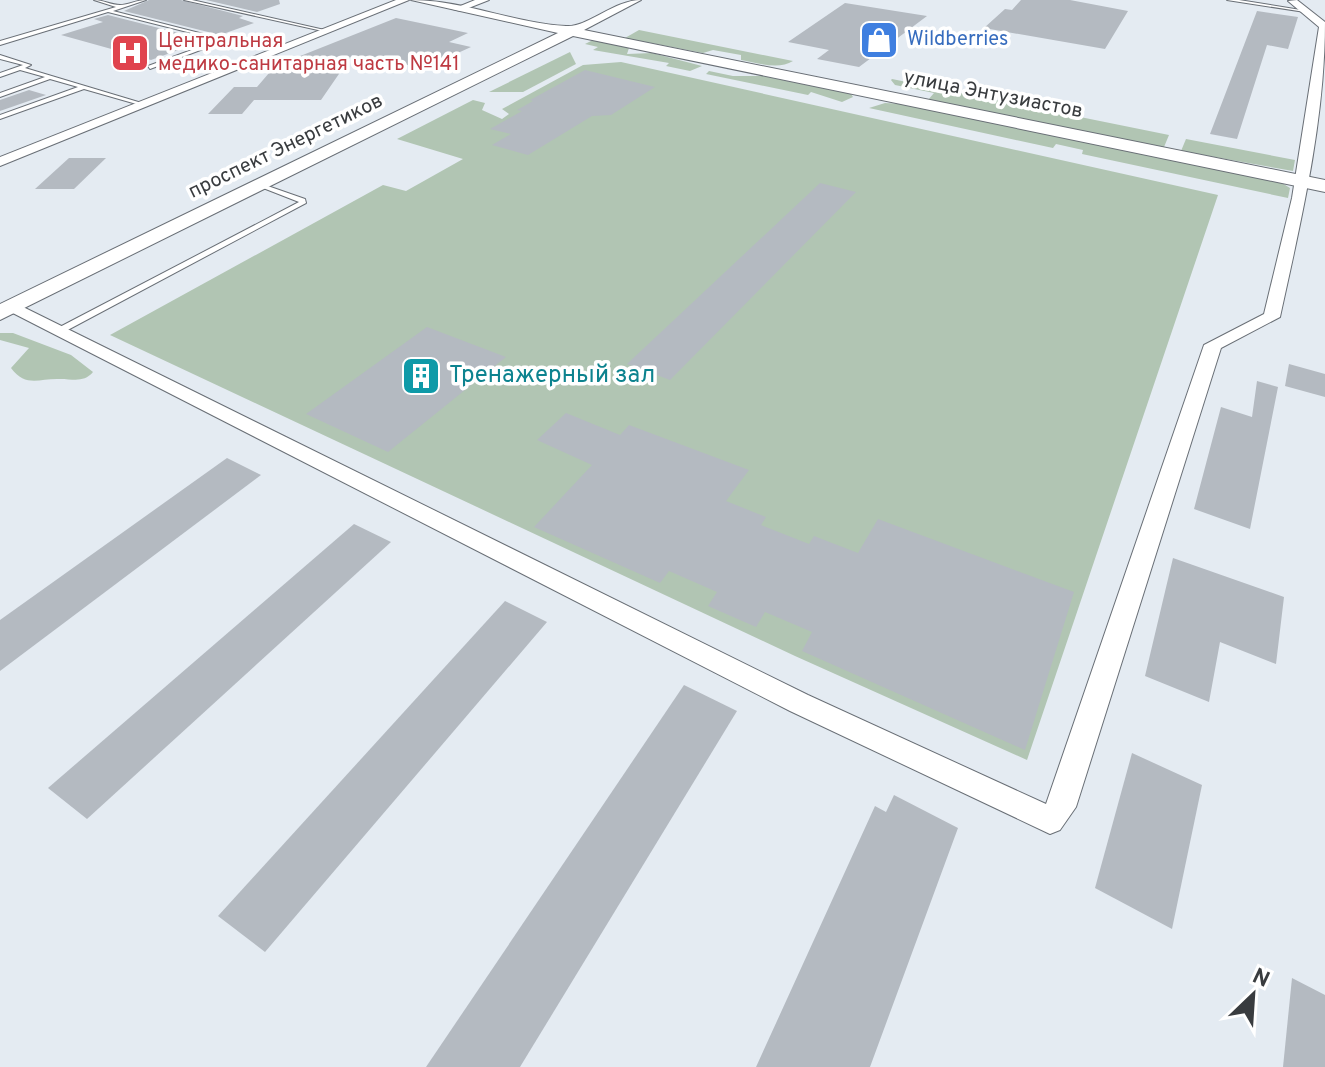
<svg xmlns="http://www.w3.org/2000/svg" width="1325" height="1067" font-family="Overpass,sans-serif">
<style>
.green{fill:#b1c5b3}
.building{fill:#b4bac1}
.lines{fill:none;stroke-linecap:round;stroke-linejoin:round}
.lane-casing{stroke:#696f76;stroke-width:2}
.street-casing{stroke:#696f76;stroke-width:2}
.secondary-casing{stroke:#696f76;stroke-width:2}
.lane{fill:#fff;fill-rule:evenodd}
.street{fill:#fff;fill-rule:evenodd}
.secondary{fill:#fff;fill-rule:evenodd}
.labels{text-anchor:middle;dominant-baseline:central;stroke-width:7;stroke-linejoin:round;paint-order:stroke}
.far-shop-label{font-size:20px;fill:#366cbe;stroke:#fff;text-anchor:start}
.far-health-label{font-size:20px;fill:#be3a42;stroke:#fff;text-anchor:start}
.far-street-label{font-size:20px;fill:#393c3f;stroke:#fff}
.culture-label{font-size:24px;fill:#0d838f;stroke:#fff;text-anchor:start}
</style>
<rect width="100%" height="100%" fill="#e4ebf2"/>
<g class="green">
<path d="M639 30 793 61C779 70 757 63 741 60V55L713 50 703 53 625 38Z"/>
<polygon points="593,40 629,48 627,54 652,53 702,66 690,71 666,66 669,63 593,50 598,47 585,44"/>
<polygon points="570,52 576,64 523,92 489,92"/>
<polygon points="621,62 1218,195 1027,760 795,656 110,335 383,185 406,191 463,159 397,139 473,100 485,103 482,110 502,119 509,114 502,109 583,65"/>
<polygon points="709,71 733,76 763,76 851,94 853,97 842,102 811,92 808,95 706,74"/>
<polygon points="891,80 892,79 1169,135 1164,147 928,100 934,93 895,85"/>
<polygon points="885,103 904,104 1282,183 1290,188 1288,198 1082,154 1083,150 1056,144 1053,148 869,108"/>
<polygon points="1186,139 1295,160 1293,171 1181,151"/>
<path d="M13 333 71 355 93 372C83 384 71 378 57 379 38 379 25 387 11 368L29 348 0 340V333Z"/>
</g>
<g class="building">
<polygon points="149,0 181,0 243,16 239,18 254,23 220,35 124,11"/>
<polygon points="206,0 279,0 280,4 257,12"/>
<polygon points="1021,0 1070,0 1128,11 1105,49 984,28 1005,9 1012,10"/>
<polygon points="845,3 927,16 859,67 817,59 829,50 788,42"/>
<polygon points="1257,11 1298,17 1288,49 1267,45 1237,139 1210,134"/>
<polygon points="108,15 206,40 151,60 61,35 103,22 94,19"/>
<polygon points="396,18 468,33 449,42 471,47 416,72 408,65 352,55 321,100 254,100 242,114 208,114 234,87 257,87 275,66"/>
<polygon points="585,70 655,87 611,115 592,116 528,155 492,145 511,134 490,129 522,111 517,110 533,101 530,100"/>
<polygon points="29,90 46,95 0,111 0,100"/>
<polygon points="69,158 106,158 74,189 35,189"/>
<polygon points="820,183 856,192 670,380 627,364"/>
<polygon points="427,327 506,357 388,452 306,414"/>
<polygon points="1289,364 1325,374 1325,397 1285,386"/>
<polygon points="1257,381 1278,387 1250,529 1194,509 1221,407 1252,417"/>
<polygon points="566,413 620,435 629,425 749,470 726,501 766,517 761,525 809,544 814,536 858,553 878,519 1074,592 1025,750 802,651 812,632 765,612 756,627 708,606 717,592 669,571 660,583 534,527 592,465 537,440"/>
<polygon points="227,458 261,475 0,671 0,620"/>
<polygon points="354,524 391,542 87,819 48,788"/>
<polygon points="1173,558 1284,597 1276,664 1220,642 1209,702 1145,676"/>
<polygon points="505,601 547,622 265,952 218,916"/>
<polygon points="684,685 737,711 520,1067 426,1067"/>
<polygon points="1132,753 1202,785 1172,929 1095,888"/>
<polygon points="894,795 958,828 870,1067 756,1067 875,806 886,812"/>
<polygon points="1292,978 1325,995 1325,1067 1283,1067"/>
</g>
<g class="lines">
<g class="lane-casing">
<g id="lane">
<path d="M94 0C103 0 111 5 120 5 128 5 137 0 146 0L113 11 227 40 150 69 148 66 219 40 108 12 0 45V41L116 7Z"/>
<polygon points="184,0 192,0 329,31 327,32"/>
<polygon points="1227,0 1239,0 1307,11 1305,12"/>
<polygon points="0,55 31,65 25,68 145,104 140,105 84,89 0,119 0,115 78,87 50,79 0,97 0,93 45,77 20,70 0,77 0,73 23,65 0,59"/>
<polygon points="258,184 262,184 305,199 306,203 62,333 56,333 56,329 299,202 258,186"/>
</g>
</g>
<g class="street-casing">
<g id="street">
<polygon points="396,0 409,0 0,166 0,157"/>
<polygon points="475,0 489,0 461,11 453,9"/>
<path d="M1297 0 1325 22C1325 121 1301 221 1280 317L1221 348 1076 807 1060 830 1050 834 790 711 3 308 11 303 17 304 808 695 1046 804 1204 345 1264 314 1292 198 1319 27 1288 1Z"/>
</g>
</g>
<g class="secondary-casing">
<path id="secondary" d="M411 0C464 0 513 23 566 26 587 28 614 0 641 0L584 30 1325 180V192L573 36 0 320V304L558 33Z"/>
</g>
<use href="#lane" class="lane"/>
<use href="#street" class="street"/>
<use href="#secondary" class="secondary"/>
</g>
<defs>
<g id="shop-square" transform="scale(2)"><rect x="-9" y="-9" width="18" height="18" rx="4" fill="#3f7fe0" stroke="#fff"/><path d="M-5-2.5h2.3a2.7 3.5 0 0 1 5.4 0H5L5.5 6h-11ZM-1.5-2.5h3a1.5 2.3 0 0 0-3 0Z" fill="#fff"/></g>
<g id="hospital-square" transform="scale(2)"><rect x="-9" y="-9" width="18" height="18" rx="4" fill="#e0444e" stroke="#fff"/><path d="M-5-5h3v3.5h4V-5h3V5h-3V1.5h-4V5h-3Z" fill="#fff"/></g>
<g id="building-square" transform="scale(2)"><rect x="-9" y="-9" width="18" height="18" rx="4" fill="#0f9aa8" stroke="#fff"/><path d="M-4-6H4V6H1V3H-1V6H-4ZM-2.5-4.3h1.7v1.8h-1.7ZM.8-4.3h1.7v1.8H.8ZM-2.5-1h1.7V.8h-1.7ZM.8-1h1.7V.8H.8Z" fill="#fff"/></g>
</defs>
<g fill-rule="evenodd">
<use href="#shop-square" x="879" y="40"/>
<use href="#hospital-square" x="130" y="53"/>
<use href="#building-square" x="421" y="376"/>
</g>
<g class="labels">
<g class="far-shop-label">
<text x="907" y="40">Wildberries</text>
</g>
<g class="far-health-label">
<text x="158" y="42">Центральная<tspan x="158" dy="23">медико-санитарная часть №141</tspan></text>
</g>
<g class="far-street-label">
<text transform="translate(993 95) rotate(11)">улица Энтузиастов</text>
<text transform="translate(286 147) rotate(-26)">проспект Энергетиков</text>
</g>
<g class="culture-label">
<text x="449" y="376">Тренажерный зал</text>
</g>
</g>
<g transform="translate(1253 995) rotate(25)" stroke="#ffffff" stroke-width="6" paint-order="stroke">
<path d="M0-6L14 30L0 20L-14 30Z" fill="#393c3f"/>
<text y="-12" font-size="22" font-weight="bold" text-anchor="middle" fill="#393c3f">N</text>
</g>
</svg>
